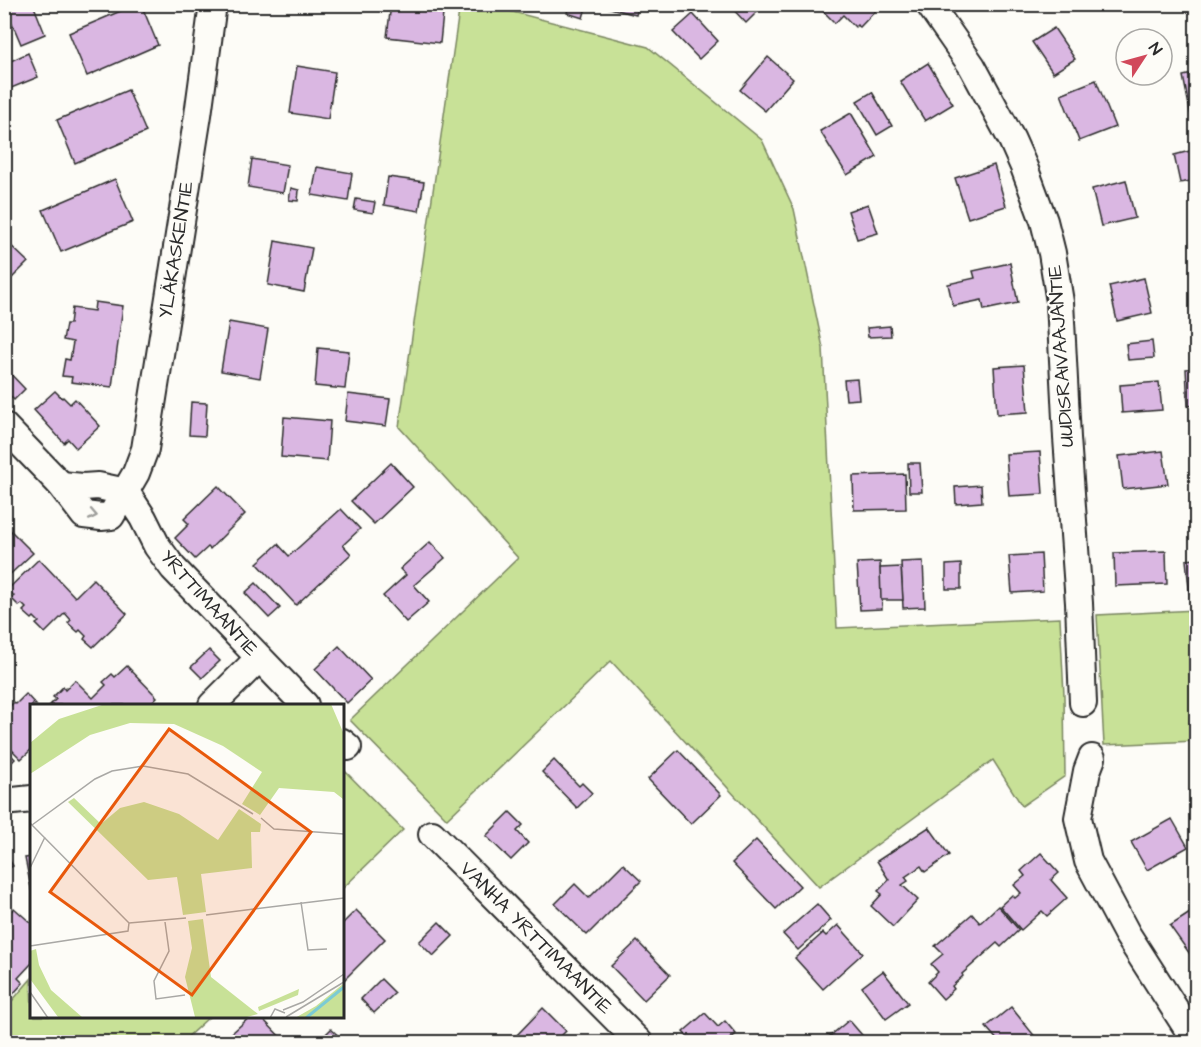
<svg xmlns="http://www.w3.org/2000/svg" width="1201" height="1047" font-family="'Architects Daughter',sans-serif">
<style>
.green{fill:#c8e197;stroke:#7a8661;stroke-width:1.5}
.building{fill:#dab7e2;stroke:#2b2b2b;stroke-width:1.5}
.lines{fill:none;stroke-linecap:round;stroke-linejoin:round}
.minor-casing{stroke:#2b2b2b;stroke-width:30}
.minor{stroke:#fdfcf7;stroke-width:26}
.oneway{stroke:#9e9e9b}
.labels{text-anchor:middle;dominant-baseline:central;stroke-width:4.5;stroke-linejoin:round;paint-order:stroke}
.street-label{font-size:20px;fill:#2b2b2b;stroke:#fdfcf7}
.inset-river{fill:none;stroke:#7bcbd4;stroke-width:3}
.inset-road{fill:none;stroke:#a9a8a5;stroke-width:1.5}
.view{fill:#e8590c;fill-opacity:0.15;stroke:#e8590c;stroke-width:3}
.inset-edge{fill:none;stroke:#2b2b2b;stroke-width:3}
</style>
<rect width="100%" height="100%" fill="#fdfcf7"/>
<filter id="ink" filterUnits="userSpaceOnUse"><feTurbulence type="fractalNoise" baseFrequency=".0167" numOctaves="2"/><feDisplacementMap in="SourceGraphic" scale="12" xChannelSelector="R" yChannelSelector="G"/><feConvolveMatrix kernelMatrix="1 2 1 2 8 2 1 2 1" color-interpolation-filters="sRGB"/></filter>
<g filter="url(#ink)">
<g class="green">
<polygon points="460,4 505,5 505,10 648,47 762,140 794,209 823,348 837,628 1060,618 1064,695 1065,776 1022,806 993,760 819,887 611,661 447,819 350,720 518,558 399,427"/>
<polygon points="1196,610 1196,741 1104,745 1097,615"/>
<polygon points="342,768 403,830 342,889"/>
<polygon points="31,979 32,1016 210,1016 182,1042 5,1042 5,1009"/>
</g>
<g class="building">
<polygon points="4,4 33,4 45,34 21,44"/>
<polygon points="137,4 141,4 158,45 87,76 69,33"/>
<polygon points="391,4 444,4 440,43 387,37"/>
<polygon points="569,4 587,4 583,18 567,13"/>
<polygon points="604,4 639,4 636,15 603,6"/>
<polygon points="728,4 762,4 763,6 746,23"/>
<polygon points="827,4 882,4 860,27 857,25 855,27 843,15 835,23 822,10"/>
<polygon points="693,14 718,41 699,59 673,32"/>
<polygon points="1054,28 1075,59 1053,73 1032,42"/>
<polygon points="28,53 38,77 4,91 4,64"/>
<polygon points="768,57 793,79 765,111 740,90"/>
<polygon points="928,63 953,104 925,121 900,81"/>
<polygon points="297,66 335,72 328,119 290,113"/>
<polygon points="1196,73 1196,120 1192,121 1183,76"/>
<polygon points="1096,80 1115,127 1079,141 1061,94"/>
<polygon points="128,90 146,132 75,163 57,120"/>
<polygon points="872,92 892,126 877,135 857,101"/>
<polygon points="851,113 877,157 847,175 820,131"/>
<polygon points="1190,151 1196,180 1180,183 1174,155"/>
<polygon points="252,159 288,165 283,193 248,187"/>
<polygon points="994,165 1006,206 968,218 955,178"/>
<polygon points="317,167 352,173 348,201 312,195"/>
<polygon points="388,177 424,182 419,211 384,205"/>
<polygon points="115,179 133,222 61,252 43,210"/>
<polygon points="1126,180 1135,218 1101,226 1092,189"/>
<polygon points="291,188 299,190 298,201 289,200"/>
<polygon points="356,199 375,202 373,213 354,210"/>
<polygon points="868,204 878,233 857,239 848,211"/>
<polygon points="4,239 28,262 7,283 4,281"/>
<polygon points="275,241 312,248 304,292 268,285"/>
<polygon points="1010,263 1018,303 984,310 982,300 953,306 948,284 975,278 973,271"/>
<polygon points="1144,278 1152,313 1117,321 1109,286"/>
<polygon points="95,302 123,306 112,387 71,382 72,377 62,376 65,359 70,360 73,342 63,340 66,324 70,324 72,308 94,311"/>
<polygon points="229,322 268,329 260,378 221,371"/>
<polygon points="890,326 891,336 868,337 867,328"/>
<polygon points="1152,341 1154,358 1128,360 1126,344"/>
<polygon points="318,348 349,351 345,389 315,386"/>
<polygon points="1024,365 1028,412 997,414 994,367"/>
<polygon points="4,367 25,389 14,400 4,390"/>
<polygon points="1196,368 1196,405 1188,406 1186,369"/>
<polygon points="857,379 859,399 846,400 844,380"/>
<polygon points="1159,382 1162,410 1122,413 1120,385"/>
<polygon points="55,391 62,398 63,397 70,404 75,399 100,426 76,448 68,439 64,443 34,410"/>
<polygon points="348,394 390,399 386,426 345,421"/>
<polygon points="191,402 207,403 205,436 189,435"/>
<polygon points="284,417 330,421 327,461 281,457"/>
<polygon points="1163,451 1168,484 1123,489 1119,456"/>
<polygon points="1040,452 1043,494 1009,496 1006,454"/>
<polygon points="391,463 413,487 374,524 351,501"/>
<polygon points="908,463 920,463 922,492 909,492"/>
<polygon points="905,474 906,509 854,510 853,476"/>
<polygon points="981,485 982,502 956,504 955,487"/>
<polygon points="218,486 245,514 210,549 208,547 195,559 175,538 189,524 184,519"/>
<polygon points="341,509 360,529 343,545 351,554 296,605 257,563 278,544 289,556"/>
<polygon points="4,524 33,553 4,580"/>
<polygon points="430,542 445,558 414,585 429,602 406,622 383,596 406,575 400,569"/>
<polygon points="1166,551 1167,584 1115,586 1114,553"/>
<polygon points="1041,554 1043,591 1012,593 1009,556"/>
<polygon points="39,559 75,597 93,579 127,614 93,647 84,639 86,636 80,630 78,632 68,623 71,620 65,613 45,633 36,624 39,622 34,617 32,619 23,611 26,608 22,604 19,606 11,598 14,596 8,589"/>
<polygon points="1196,559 1196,597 1190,597 1186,560"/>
<polygon points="923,561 925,607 903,608 901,562"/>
<polygon points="880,562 882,609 860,610 857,563"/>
<polygon points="961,564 961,589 946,589 946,565"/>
<polygon points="901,567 903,600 881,600 880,568"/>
<polygon points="256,583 280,608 269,618 245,593"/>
<polygon points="339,646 371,680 347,703 315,669"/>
<polygon points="209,650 220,661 202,678 191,667"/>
<polygon points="127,666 157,697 149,705 50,705 56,699 53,697 63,687 65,690 75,680 93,698 106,685 103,682 112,674 115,677"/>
<polygon points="26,694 36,705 32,705 32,749 21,759 4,742 4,716 8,713 6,710 14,702 16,704"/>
<polygon points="678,750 721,795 691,824 648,779"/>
<polygon points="8,752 15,759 4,770 4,755"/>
<polygon points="554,760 579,786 582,783 592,793 577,808 542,772"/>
<polygon points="510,812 523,825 517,831 528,843 511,860 486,836"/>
<polygon points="1172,819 1188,847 1147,870 1131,842"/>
<polygon points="929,827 949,855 925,872 921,866 905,877 908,881 902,885 918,900 893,927 871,906 882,894 878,891 889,880 877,861"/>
<polygon points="756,840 800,886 776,909 732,863"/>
<polygon points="4,851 13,866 4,871"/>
<polygon points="1041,853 1059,873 1051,880 1067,898 1047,916 1042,911 1021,930 1000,906 1012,895 1015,898 1021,893 1014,885 1025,876 1021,871"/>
<polygon points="32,857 32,893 25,858"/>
<polygon points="623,864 641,881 587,935 555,904 575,884 589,898"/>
<polygon points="817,904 831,920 798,950 783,934"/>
<polygon points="998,906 1019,930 1001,947 997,943 962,974 963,976 952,986 954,989 943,999 928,982 938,972 931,964 943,954 935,946 972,914 980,923"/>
<polygon points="14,908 32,924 32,963 18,978 23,983 4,1004 4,919"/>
<polygon points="1196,909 1196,954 1192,957 1170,926"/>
<polygon points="356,910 385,939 342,982 342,924"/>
<polygon points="439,922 453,936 433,956 419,942"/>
<polygon points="838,925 863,953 823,989 795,958 823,933 826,936"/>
<polygon points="637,941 670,975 644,1000 611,966"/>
<polygon points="883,971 908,1003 886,1019 862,987"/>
<polygon points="381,979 395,993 374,1013 361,999"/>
<polygon points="1011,1007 1037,1039 1033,1042 999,1042 986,1027"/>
<polygon points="543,1008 566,1031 555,1042 523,1042 516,1036"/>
<polygon points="705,1013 718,1027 725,1021 736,1034 727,1042 692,1042 683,1032"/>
<polygon points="251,1016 260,1016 285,1042 222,1042"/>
<polygon points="849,1020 868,1042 823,1042"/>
<polygon points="331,1029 345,1042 318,1042"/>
</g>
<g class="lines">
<g class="minor-casing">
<g id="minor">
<polyline points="929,4 972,66 1012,140 1024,167 1044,221 1052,253 1060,302 1067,438 1079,603 1083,703"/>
<polyline points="4,426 61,485 84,515 101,517 111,516 136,473 145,449 198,115 213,4"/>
<polyline points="61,485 83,487 98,486 126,492 143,518 157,546 173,568 305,705"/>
<polyline points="212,705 259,658"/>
<polyline points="342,742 348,747"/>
<polyline points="1092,758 1087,771 1078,818 1088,861 1127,934 1196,1042"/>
<polyline points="4,802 32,799"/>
<polyline points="432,834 639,1042"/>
</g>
</g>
<use href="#minor" class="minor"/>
</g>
<defs><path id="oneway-chevron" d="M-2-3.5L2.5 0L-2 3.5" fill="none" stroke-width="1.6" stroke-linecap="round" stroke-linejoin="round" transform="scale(1.5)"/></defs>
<use class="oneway" href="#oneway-chevron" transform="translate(93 515) rotate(11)"/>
</g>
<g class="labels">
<g class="street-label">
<text transform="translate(176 250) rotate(-81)">YLÄKASKENTIE</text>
<text transform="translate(1061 356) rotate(-94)">UUDISRAIVAAJANTIE</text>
<text transform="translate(209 603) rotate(48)">YRTTIMAANTIE</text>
<text transform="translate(536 938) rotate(45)">VANHA YRTTIMAANTIE</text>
</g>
</g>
<g transform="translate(30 704)">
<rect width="314" height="314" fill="#fdfcf7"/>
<path d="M75 0H301L313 28V95L304 88 249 84 230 111 212 100 232 68 193 42 144 20 100 19 60 31 0 70V39L29 15ZM44 94 71 120 90 104 114 98 149 110 188 136 209 105 231 120 230 128H221L222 164 171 170 176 208 153 211 147 173 118 176 38 98ZM173 215 181 273 228 310 217 313H165L155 273 162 244 158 217ZM6 245 9 261 21 286 52 313H28L0 275V247ZM313 280V313L265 314 286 302ZM269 285 268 291 229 307 228 303Z" fill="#c8e197"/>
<path class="inset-river" d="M276 314 314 283"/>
<path class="inset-road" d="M231 114 244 125 314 130M0 119 99 219M2 121 65 75 82 67 113 62 158 70 223 110M0 164 15 133M271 198 278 246 297 245M176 211 314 194M135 218 139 247 124 277 126 295 155 291M99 219 156 214M0 242 98 227 99 219M0 288 18 314M253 306 273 298 314 270M256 313 314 278M240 314 245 305 255 309"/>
<path class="view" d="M139 25 281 128 162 291 20 188Z"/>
<rect width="314" height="314" class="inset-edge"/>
</g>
<rect width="1201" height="1047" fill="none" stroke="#fdfcf7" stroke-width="24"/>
<rect x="12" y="12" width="1177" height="1023" fill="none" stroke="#2b2b2b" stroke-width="2" filter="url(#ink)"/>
<g transform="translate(1144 57) rotate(54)"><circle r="28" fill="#fdfcf7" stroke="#a9a8a5" stroke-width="1.5"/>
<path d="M0-4.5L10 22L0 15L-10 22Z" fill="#d1495b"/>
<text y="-9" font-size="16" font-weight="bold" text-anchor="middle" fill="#2b2b2b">N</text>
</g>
</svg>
